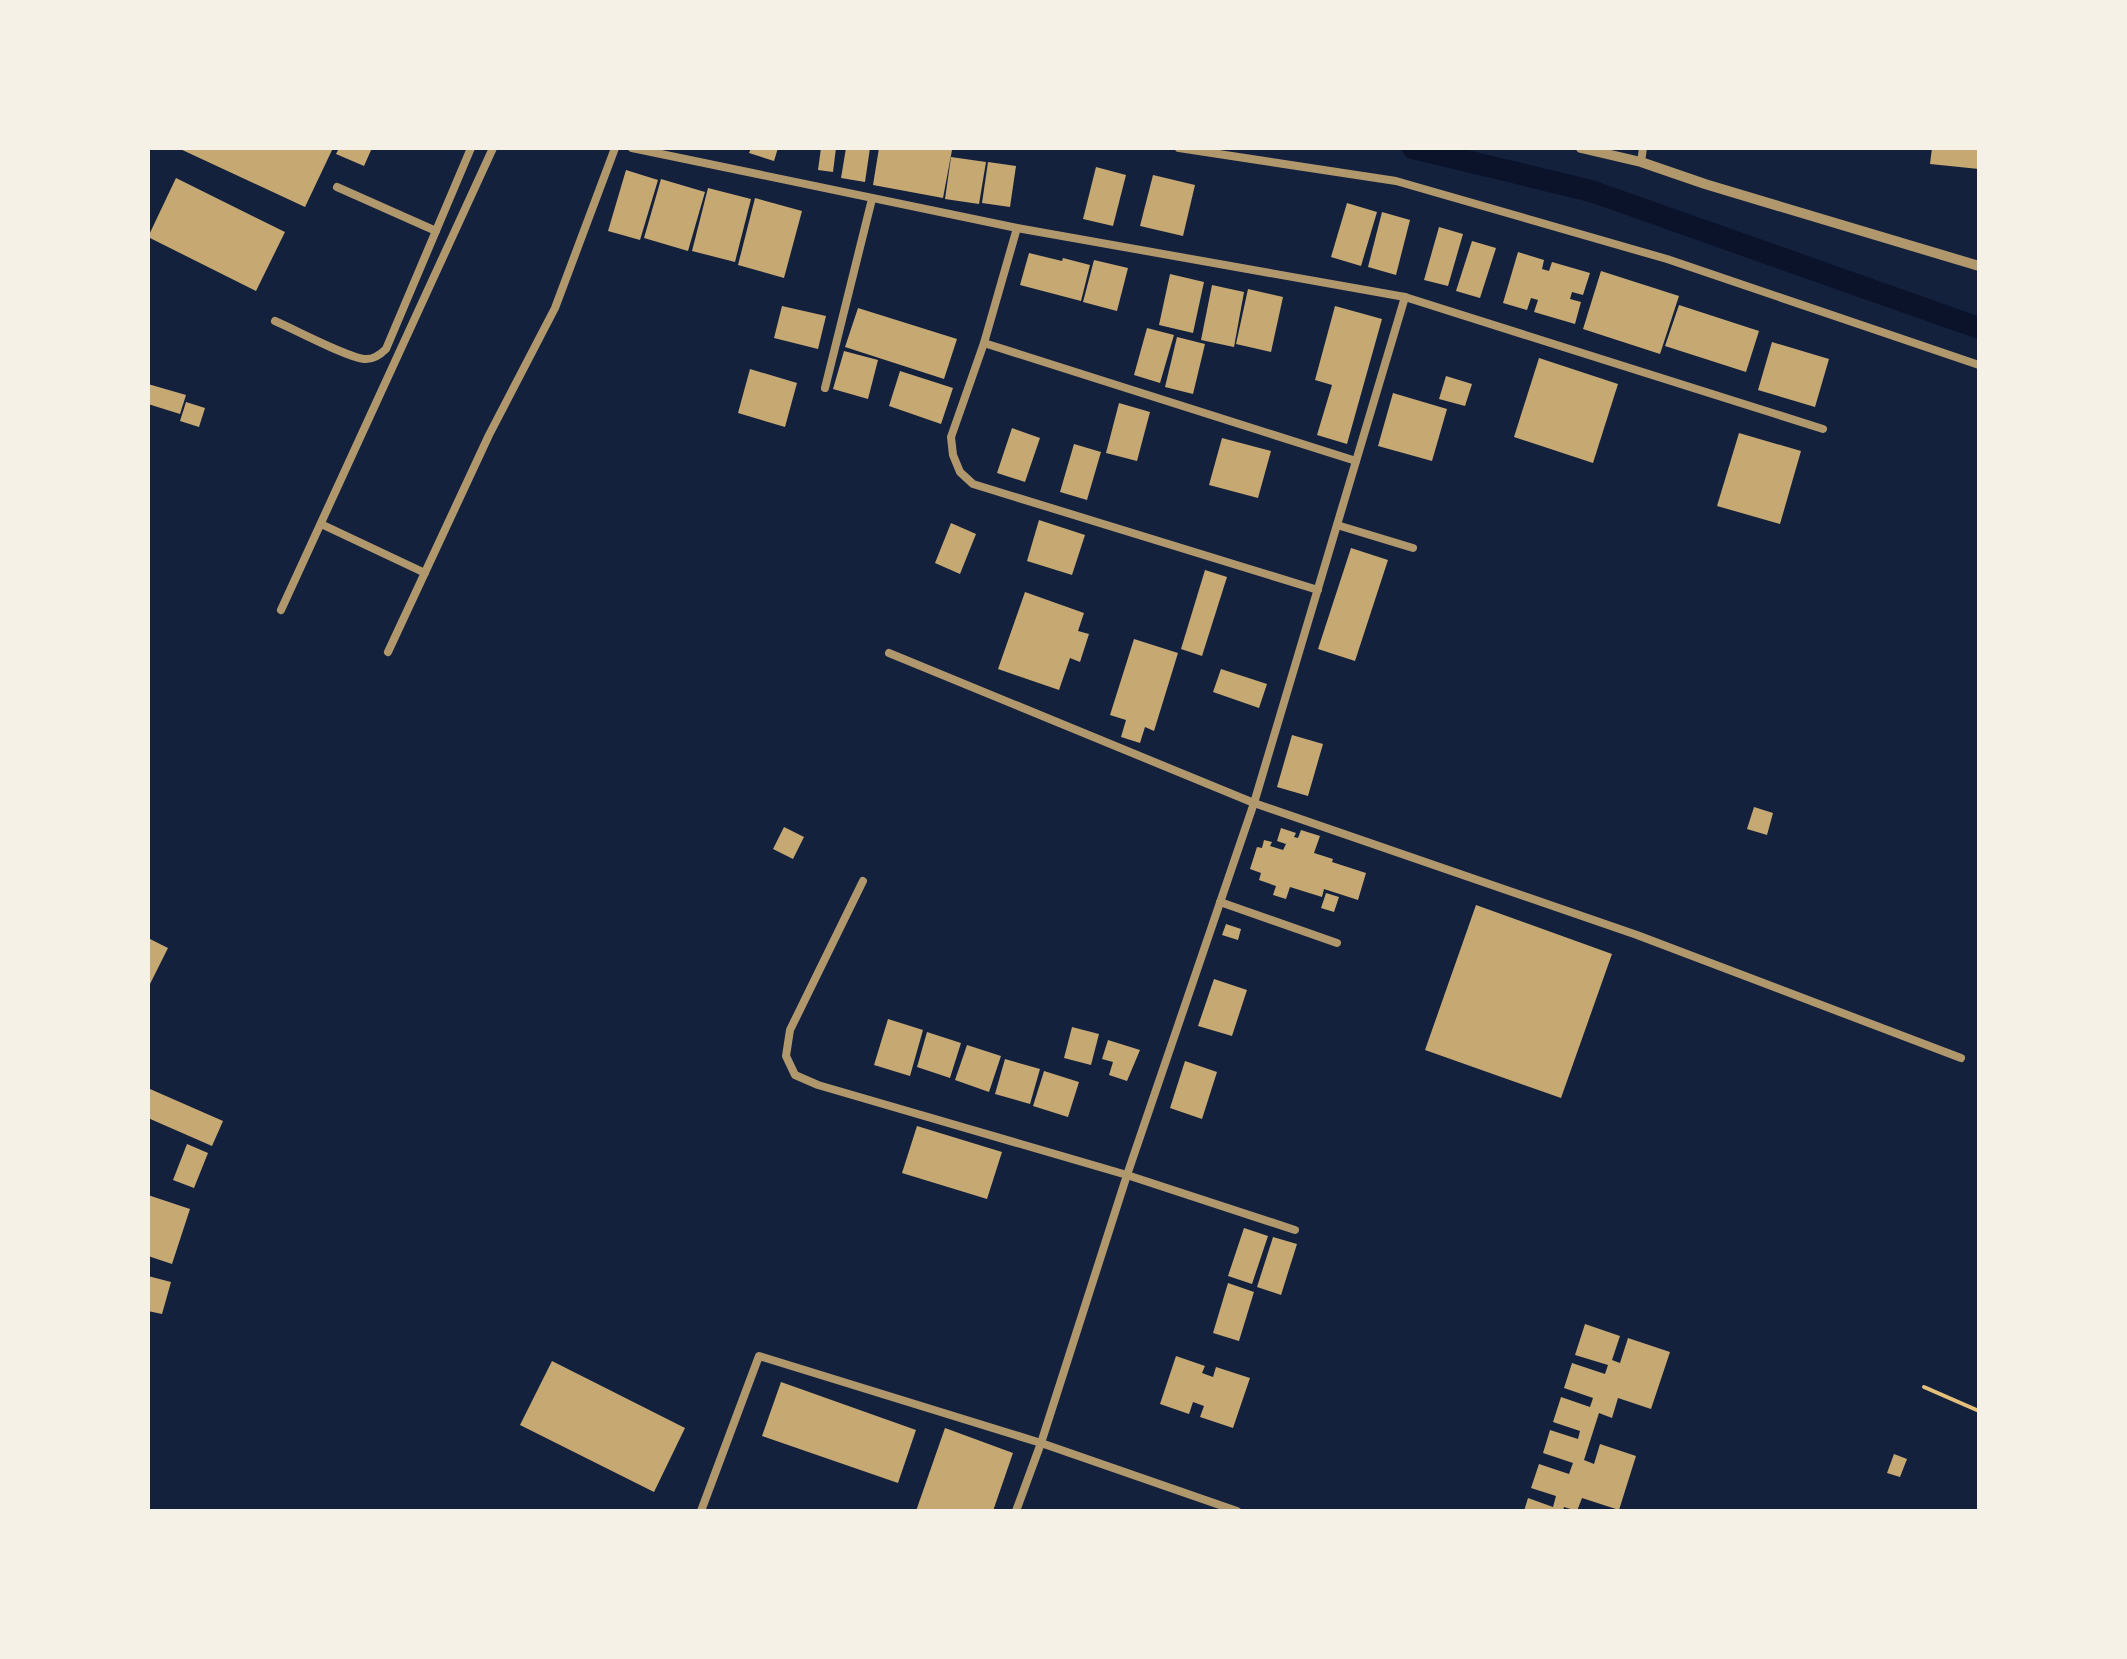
<svg xmlns="http://www.w3.org/2000/svg" width="2127" height="1659" font-family="Arial,sans-serif">
<rect width="100%" height="100%" fill="#14213d"/>
<g fill="none" stroke-linecap="round" stroke-linejoin="round">
<!-- canal -->
<polyline stroke="#0b132b" stroke-width="22" points="1413,148 1591,191 1979,328"/>
</g>
<!-- building -->
<g fill="#c6a872">
<polygon points="178,148 333,148 305,207"/>
<polygon points="339,148 372,148 364,166 336,154"/>
<polygon points="751,148 778,148 774,161 749,153"/>
<polygon points="821,148 836,148 833,172 818,170"/>
<polygon points="846,148 870,148 865,182 841,178"/>
<polygon points="879,148 952,150 943,198 873,185"/>
<polygon points="1932,148 1979,148 1979,169 1930,164"/>
<polygon points="951,157 986,162 979,204 945,199"/>
<polygon points="988,162 1016,166 1010,207 982,203"/>
<polygon points="1096,167 1126,175 1113,226 1083,219"/>
<polygon points="626,170 658,180 640,240 608,231"/>
<polygon points="1153,175 1195,185 1183,236 1140,226"/>
<polygon points="176,178 285,232 256,291 148,237"/>
<polygon points="661,179 705,192 688,251 644,238"/>
<polygon points="708,188 751,199 735,262 692,251"/>
<polygon points="755,198 802,211 784,278 738,265"/>
<polygon points="1347,203 1377,212 1361,266 1331,257"/>
<polygon points="1382,212 1410,220 1396,275 1368,267"/>
<polygon points="1439,227 1463,234 1448,286 1424,280"/>
<polygon points="1472,241 1496,248 1480,298 1456,291"/>
<polygon points="1518,252 1544,260 1542,269 1549,271 1552,262 1590,273 1583,295 1572,292 1570,299 1581,302 1575,324 1534,312 1538,300 1531,298 1527,310 1503,303"/>
<polygon points="1029,253 1062,261 1063,258 1090,265 1081,301 1020,285"/>
<polygon points="1094,260 1128,268 1117,311 1083,302"/>
<polygon points="1601,271 1679,296 1660,354 1583,329"/>
<polygon points="1170,274 1204,282 1193,333 1159,325"/>
<polygon points="1212,285 1244,292 1234,347 1201,340"/>
<polygon points="1248,289 1283,297 1271,352 1236,344"/>
<polygon points="1679,305 1759,331 1746,372 1665,346"/>
<polygon points="782,306 826,316 818,349 774,338"/>
<polygon points="1335,306 1382,319 1347,444 1317,435 1332,385 1315,380"/>
<polygon points="858,308 957,339 944,379 845,347"/>
<polygon points="1147,328 1174,335 1160,383 1134,375"/>
<polygon points="1177,337 1205,344 1193,394 1165,387"/>
<polygon points="1772,342 1829,359 1815,407 1758,390"/>
<polygon points="844,351 878,360 868,399 833,389"/>
<polygon points="1539,358 1618,384 1593,463 1514,437"/>
<polygon points="750,369 797,383 785,427 738,413"/>
<polygon points="900,371 953,388 941,424 889,406"/>
<polygon points="1446,376 1472,384 1465,406 1439,399"/>
<polygon points="148,384 186,395 180,414 148,404"/>
<polygon points="1393,393 1447,409 1432,461 1378,446"/>
<polygon points="186,402 205,408 199,427 180,421"/>
<polygon points="1119,403 1150,412 1137,461 1106,453"/>
<polygon points="1012,428 1040,438 1025,482 997,473"/>
<polygon points="1739,433 1801,451 1780,524 1717,506"/>
<polygon points="1222,438 1271,451 1258,498 1209,485"/>
<polygon points="1074,444 1101,452 1087,500 1060,492"/>
<polygon points="1039,520 1085,535 1072,575 1027,561"/>
<polygon points="951,523 976,534 960,574 935,563"/>
<polygon points="1351,548 1388,560 1355,661 1318,649"/>
<polygon points="1205,570 1227,577 1202,656 1181,649"/>
<polygon points="1025,592 1084,613 1078,631 1089,634 1080,662 1070,658 1059,690 998,669"/>
<polygon points="1134,639 1178,653 1154,731 1145,727 1140,743 1121,737 1126,720 1110,715"/>
<polygon points="1221,669 1267,684 1259,708 1213,692"/>
<polygon points="1292,735 1323,744 1308,796 1277,787"/>
<polygon points="1754,807 1773,813 1767,835 1747,829"/>
<polygon points="784,827 804,837 793,859 773,849"/>
<polygon points="1281,828 1296,833 1294,837 1298,838 1301,830 1320,836 1314,853 1333,859 1332,862 1366,873 1358,900 1324,889 1322,897 1290,887 1286,899 1273,895 1276,886 1259,880 1261,873 1250,869 1257,847 1262,848 1264,840 1272,842 1270,846 1283,850 1286,844 1277,841"/>
<polygon points="1326,893 1339,897 1334,912 1321,908"/>
<polygon points="1476,905 1612,954 1561,1098 1425,1050"/>
<polygon points="1226,924 1241,929 1238,940 1222,935"/>
<polygon points="148,938 168,948 148,988"/>
<polygon points="1214,979 1247,990 1232,1036 1198,1026"/>
<polygon points="888,1019 923,1030 910,1076 874,1065"/>
<polygon points="1072,1027 1099,1034 1091,1065 1064,1058"/>
<polygon points="927,1032 961,1043 950,1078 917,1067"/>
<polygon points="1108,1040 1140,1050 1127,1081 1109,1075 1113,1062 1102,1059"/>
<polygon points="967,1045 1001,1056 989,1092 955,1080"/>
<polygon points="1005,1059 1040,1069 1030,1104 995,1094"/>
<polygon points="1185,1061 1217,1072 1202,1119 1170,1108"/>
<polygon points="1044,1071 1079,1082 1068,1117 1033,1106"/>
<polygon points="150,1089 223,1121 212,1146 148,1118"/>
<polygon points="917,1126 1002,1152 987,1199 902,1173"/>
<polygon points="187,1144 208,1153 194,1188 173,1180"/>
<polygon points="148,1195 190,1209 172,1264 148,1256"/>
<polygon points="1244,1228 1268,1236 1252,1284 1228,1276"/>
<polygon points="1273,1237 1297,1244 1281,1295 1257,1287"/>
<polygon points="148,1276 171,1282 162,1314 148,1311"/>
<polygon points="1228,1283 1254,1292 1239,1341 1213,1333"/>
<polygon points="1585,1324 1620,1336 1612,1360 1620,1363 1628,1338 1670,1352 1651,1409 1618,1398 1612,1418 1599,1413 1584,1460 1594,1464 1600,1444 1636,1456 1619,1510 1582,1498 1577,1511 1564,1507 1563,1511 1524,1511 1528,1498 1553,1507 1556,1496 1531,1488 1539,1464 1569,1474 1573,1463 1543,1453 1550,1430 1578,1439 1580,1431 1553,1422 1561,1397 1590,1407 1593,1398 1564,1388 1572,1363 1605,1374 1608,1365 1575,1355"/>
<polygon points="1176,1356 1205,1366 1202,1373 1213,1377 1216,1367 1250,1378 1233,1428 1200,1417 1204,1406 1193,1402 1189,1414 1160,1404"/>
<polygon points="552,1361 685,1428 654,1492 520,1425"/>
<polygon points="781,1382 916,1430 898,1483 762,1436"/>
<polygon points="945,1428 1013,1453 993,1511 916,1511"/>
<polygon points="1894,1454 1907,1459 1900,1477 1887,1473"/>
</g>
<g fill="none" stroke-linecap="round" stroke-linejoin="round">
<!-- path -->
<polyline stroke="#e5c07b" stroke-width="4" points="1924,1387 1979,1411"/>
<!-- minor -->
<g stroke="#b1986c" stroke-width="8">
<polyline points="632,148 1017,228 1405,297 1254,803 1637,935 1961,1058"/>
<polyline points="1179,148 1396,181 1667,259 1979,365"/>
<polyline points="1641,162 1643,148"/>
<polyline points="337,187 436,231"/>
<polyline points="1017,228 984,343 951,437 953,455 960,472 973,484 1318,590"/>
<polyline points="1405,297 1823,429"/>
<path d="M275 321C296 330 344 356 364 359 373 360 380 355 386 349L471 148"/>
<polyline points="984,343 1356,461"/>
<polyline points="825,388 872,199"/>
<polyline points="321,524 425,573"/>
<polyline points="1337,525 1413,548"/>
<polyline points="281,610 493,148"/>
<polyline points="388,652 489,435 555,308 615,148"/>
<polyline points="889,653 1254,803 1127,1175 1041,1443 1237,1511"/>
<polyline points="863,881 790,1030 786,1056 795,1075 818,1085 1127,1175 1295,1230"/>
<polyline points="1220,902 1337,943"/>
<polyline points="701,1511 759,1356 1041,1443 1016,1511"/>
</g>
<!-- tertiary -->
<polyline stroke="#b1986c" stroke-width="10" points="1581,148 1641,162 1705,184 1979,266"/>
</g>
<!-- border -->
<rect width="2127" height="1659" fill="none" stroke="#f6f1e7" stroke-width="300"/>
</svg>
